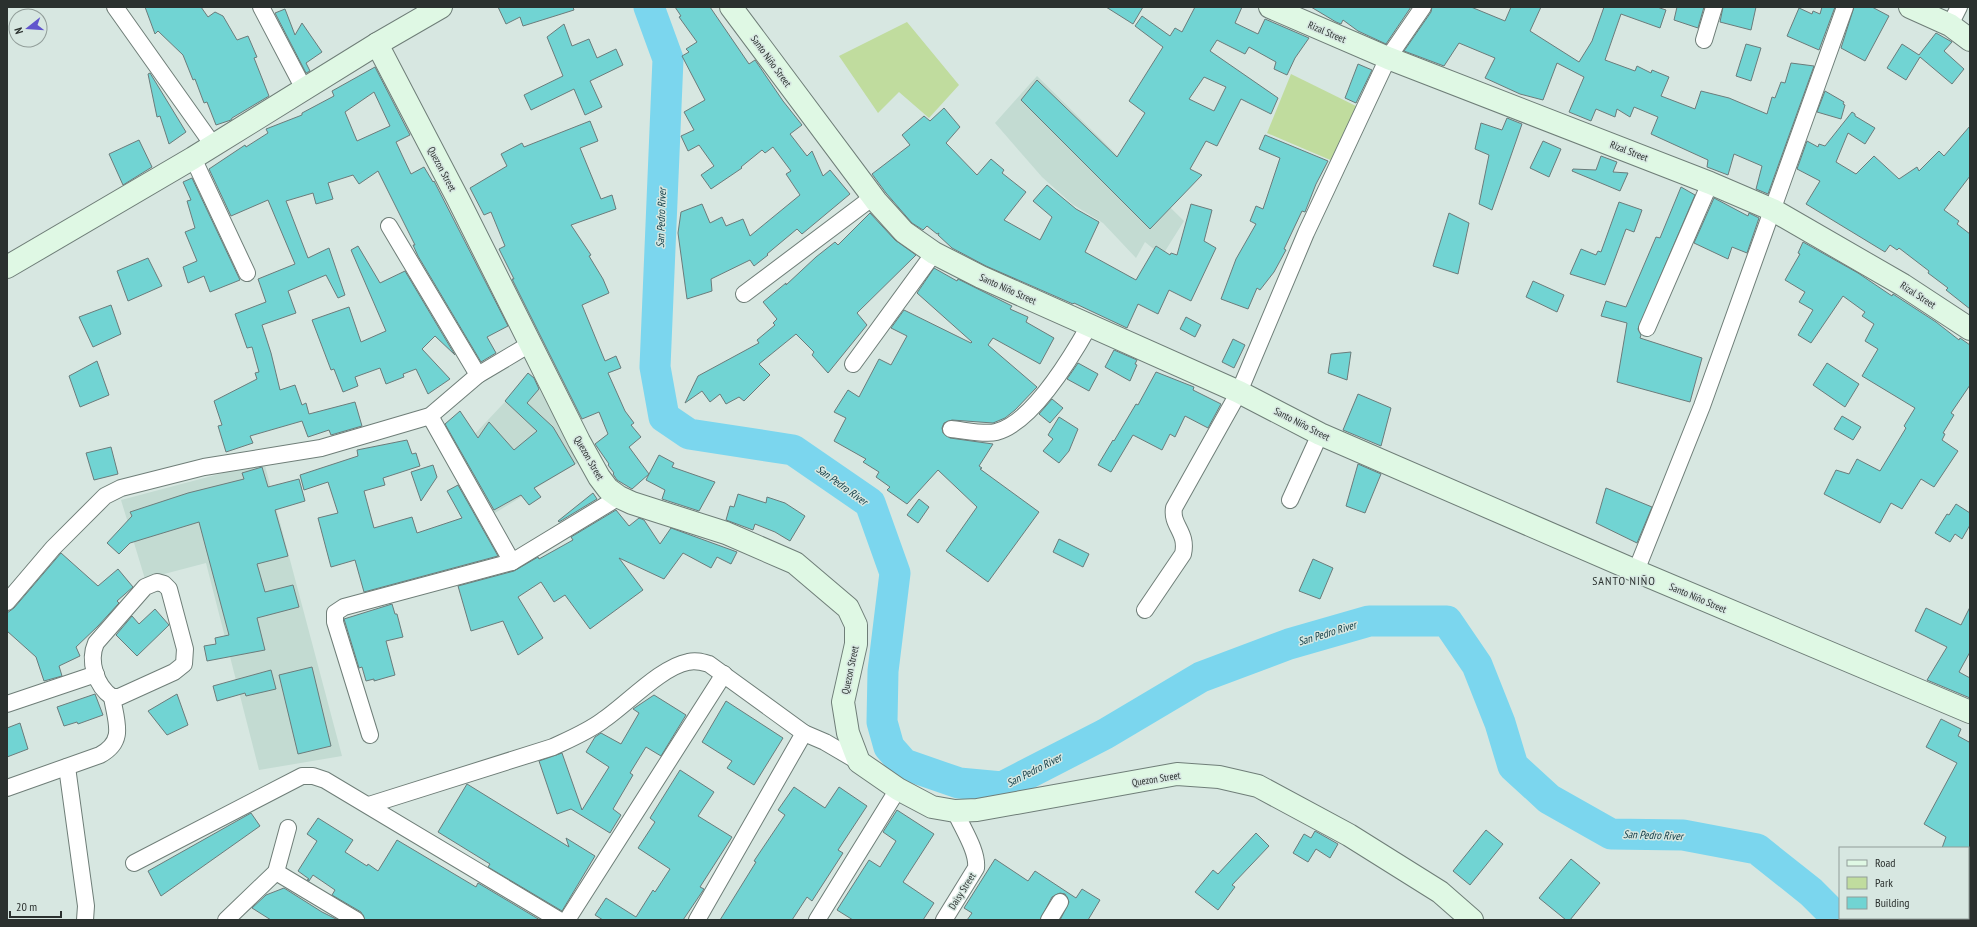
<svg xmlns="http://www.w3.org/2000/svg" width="1977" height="927" font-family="'PT Sans Narrow',sans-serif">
<rect width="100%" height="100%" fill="#d7e7e1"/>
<!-- built -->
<g fill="#c3dbd2">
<polygon points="1037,76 1184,221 1162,256 1145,242 1136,258 1103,223 1072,204 1042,177 995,123"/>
<polygon points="531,374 579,462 490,516 456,454"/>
<polygon points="264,462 342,756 259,770 206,563 145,579 121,500"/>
</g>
<!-- green -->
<g fill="#c0dc9e">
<polygon points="907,22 959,85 929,118 899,92 878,113 839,56"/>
<polygon points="1291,74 1360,108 1335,162 1267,133"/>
</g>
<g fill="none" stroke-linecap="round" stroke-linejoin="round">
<!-- river -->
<polyline stroke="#7bd6ee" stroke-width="31" points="649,7 668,59 655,367 664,417 689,434 793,450 870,503 895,573 883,671 882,722 889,747 904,764 959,783 1002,787 1105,734 1201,677 1289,644 1369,621 1447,621 1477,665 1500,723 1513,766 1549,799 1611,834 1683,835 1757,849 1811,892 1839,920"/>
</g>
<!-- building -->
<g fill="#71d4d3" stroke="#6b7c7b" fill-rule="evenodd">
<polygon points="145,7 201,7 208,17 215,12 223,16 237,40 248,36 257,57 254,58 269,96 232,118 231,120 216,125 207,102 204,103 195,79 193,80 183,55 158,31 155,34"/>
<polygon points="498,7 573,7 574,10 523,26 520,17 506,24"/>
<polygon points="675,7 710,7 749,64 755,60 783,101 802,125 790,134 807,156 812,151 823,176 830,170 850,194 802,234 797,229 767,254 768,255 754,266 750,260 711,279 712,291 687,299 678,233 681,212 702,204 710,223 722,217 726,226 743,219 750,236 800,195 786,174 791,171 773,147 765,153 762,150 741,167 742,168 711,189 701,175 714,166 699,145 688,151 681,136 694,130 684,112 705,100 682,56 689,52 686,49 697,42 679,17 681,16"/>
<polygon points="1106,7 1143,7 1133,24"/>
<path d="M1195 7H1242L1235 23 1258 34 1265 19 1309 38 1295 58 1287 75 1274 69 1276 62 1249 47 1245 54 1217 40 1210 51 1278 98 1271 114 1241 99 1217 146 1206 141 1190 169 1202 175 1150 229 1021 100 1037 80 1117 157 1145 113 1129 101 1163 47 1135 26 1142 16 1170 36 1175 28 1182 32ZM1204 77 1226 87 1214 111 1189 99Z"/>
<polygon points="1311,7 1411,7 1386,44 1358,31 1343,20 1341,24 1336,22"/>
<polygon points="1432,7 1471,7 1505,21 1511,7 1541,7 1530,31 1579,62 1592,41 1604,7 1657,7 1666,10 1660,28 1621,14 1605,60 1635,71 1637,66 1651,73 1652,70 1669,77 1661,96 1695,109 1701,91 1729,98 1767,114 1772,97 1775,98 1781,82 1785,83 1791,63 1814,66 1768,194 1756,189 1762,166 1734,154 1728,175 1707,167 1708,160 1651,134 1658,117 1634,107 1630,117 1617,109 1615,117 1596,109 1591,121 1569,112 1584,77 1557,63 1543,100 1520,94 1485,78 1495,58 1459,43 1444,66 1404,51 1431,12"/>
<polygon points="1677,7 1704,7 1698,28 1674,20"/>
<polygon points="1723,7 1756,7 1751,30 1720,22"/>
<polygon points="1822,7 1835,7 1819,50 1787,36 1799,8 1812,14 1813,11 1820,14"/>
<polygon points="1854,7 1872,7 1889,16 1865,61 1841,48"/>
<polygon points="285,9 295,35 302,23 322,52 306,63 310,71 306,73 275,13"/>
<polygon points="564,24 572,46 589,39 597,58 616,49 623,65 590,81 602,107 585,115 574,89 531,110 524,95 563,76 547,37"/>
<polygon points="1936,33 1952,42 1944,51 1964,69 1952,84 1920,57 1906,80 1887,68 1902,44 1919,55"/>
<polygon points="1746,44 1761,48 1751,81 1736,76"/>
<polygon points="1358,64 1372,70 1356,103 1345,98"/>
<path d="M375 67 410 135 396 142 402 155 411 174 424 167 433 182 434 181 508 326 487 337 496 353 481 362 418 256 413 245H415L378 171 359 184 353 175 328 183 333 199 316 204 313 193 286 201 308 258 329 248 345 295 338 298 326 275 288 291 296 313 262 325 271 353 280 390 295 385 302 405 306 403 309 414 355 402 362 426 331 435 329 430 308 437 302 421 250 436 253 443 226 452 218 426 222 425 214 401 257 379 255 373 259 372 252 347 247 348 235 314 266 302 258 279 295 264 268 200 231 216 209 169 245 145 246 147 268 133 266 129 302 115V113L334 96 332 91ZM374 92 390 126 357 141 345 112Z"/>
<polygon points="150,73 186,132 169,144 160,116 157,117 148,74"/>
<polygon points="1825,91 1844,102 1843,104 1845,105 1841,119 1817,112"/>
<polygon points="944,108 960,127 946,143 977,175 991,159 1004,170 1002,173 1026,192 1004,220 1040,240 1052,217 1033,201 1047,185 1076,209 1099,222 1085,252 1136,280 1156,246 1170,255 1171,253 1177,255 1191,204 1212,210 1204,241 1216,248 1191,301 1169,290 1158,314 1138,304 1127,328 1074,303 1073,304 986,266 952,248 938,235 939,233 937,234 927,226 923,230 912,223 886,193 872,174 910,145 902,135 924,116 930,121"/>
<polygon points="1852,112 1855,114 1855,116 1875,128 1865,144 1848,133 1836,162 1856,174 1874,156 1899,179 1917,167 1919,171 1939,151 1944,156 1970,126 1970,176 1944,210 1959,221 1957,224 1970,234 1970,309 1946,290 1948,288 1928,273 1929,271 1899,248 1897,250 1890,245 1885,252 1806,204 1820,181 1797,169 1807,141 1818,147 1819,144 1825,146"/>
<polygon points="1507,118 1522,124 1492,210 1479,204 1489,155 1475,149 1481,123 1502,130"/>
<polygon points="590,121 598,141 580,148 601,199 612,195 616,209 571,225 591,255 589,256 603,279 609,293 582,305 605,361 616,356 621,368 608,373 625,411 634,423 631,425 641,437 629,447 649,474 659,455 674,463 672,467 715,482 699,511 662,499 665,490 646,480 649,474 632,489 617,480 613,474 614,473 608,465 609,464 595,444 608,434 599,412 582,419 512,279 514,279 499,249 505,246 491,212 484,215 470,188 507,166 501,154 522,143 524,147"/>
<polygon points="1265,135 1328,161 1316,184 1305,212 1302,211 1284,249 1286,250 1274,272 1260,290 1257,288 1248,309 1221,299 1236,259 1256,224 1250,221 1256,206 1263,209 1280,158 1259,149"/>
<polygon points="139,140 152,167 123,185 109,154"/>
<polygon points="1543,141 1561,149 1549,177 1530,168"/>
<polygon points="1601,156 1617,162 1613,172 1628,173 1620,191 1572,171 1573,169 1596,170"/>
<polygon points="192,178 240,280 210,292 204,276 188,283 183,267 197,261 185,232 195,228 187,201 191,200 183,182"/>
<polygon points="1681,187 1695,195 1638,329 1641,335 1640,338 1702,358 1690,402 1617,382 1627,323 1601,316 1606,301 1626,307 1656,237 1660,238"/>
<polygon points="1714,198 1748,216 1749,213 1759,218 1747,253 1732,247 1728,259 1694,243"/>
<polygon points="1619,202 1642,210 1634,232 1626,229 1605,285 1570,274 1581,249 1596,255 1598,251 1601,252"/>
<polygon points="870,213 895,240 916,255 857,313 867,325 828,373 812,355 814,352 796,334 759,364 770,375 744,401 739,397 726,404 720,394 710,402 702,391 685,403 698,376 759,343 757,340 775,325 773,323 777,319 763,302 786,283 786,285 816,257 835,242 838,245"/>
<polygon points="1449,213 1469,223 1458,274 1433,266"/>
<polygon points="1803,242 1858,273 1892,296 1893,294 1896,296 1936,322 1959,340 1960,338 1970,345 1970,385 1951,413 1954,415 1943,433 1945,434 1942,440 1958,451 1934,487 1921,479 1902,509 1891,503 1880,523 1824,494 1836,470 1849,474 1857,459 1880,471 1906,428 1904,426 1915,408 1862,376 1878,349 1865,341 1874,324 1862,316 1865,312 1843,296 1811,343 1798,335 1813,310 1799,302 1805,292 1785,280 1800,254 1798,253"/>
<polygon points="358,246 380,283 405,271 455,355 435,336 422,349 450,379 428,394 416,369 403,374 404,377 386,384 380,368 355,377 358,386 343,392 334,369 331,370 312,320 349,307 361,342 386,331 351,250"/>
<polygon points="148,258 162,286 128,301 117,271"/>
<polygon points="934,268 957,281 958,279 1012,306 1010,309 1028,317 1026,322 1054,338 1040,364 993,338 988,345 1037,387 1015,410 1005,418 993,423 952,420 944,423 942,428 943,433 950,438 993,444 979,466 982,468 980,469 1039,512 988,582 946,551 977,507 938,470 907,504 887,490 890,487 876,477 879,472 863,462 866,459 834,441 846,418 834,412 848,390 859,397 879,359 891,365 907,336 891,328 904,310 971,343 972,342 917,293"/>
<polygon points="1533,281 1564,295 1557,312 1526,297"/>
<polygon points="111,305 121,334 93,347 79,317"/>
<polygon points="1186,317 1201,325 1195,337 1180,329"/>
<polygon points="1233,339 1245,345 1234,368 1222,362"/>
<polygon points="1114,350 1137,360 1135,364 1137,365 1130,381 1105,367"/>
<polygon points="1351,352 1347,380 1328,373 1331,354"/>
<polygon points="97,361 109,395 80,407 69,376"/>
<polygon points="1078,363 1098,374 1089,391 1067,379"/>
<polygon points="1827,363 1859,384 1845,407 1813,385"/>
<polygon points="1156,372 1194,387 1193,390 1221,404 1208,428 1185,416 1175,437 1170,434 1162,450 1133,435 1111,472 1098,465 1113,440 1114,441 1136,404 1138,405"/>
<polygon points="528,373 534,378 539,389 527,403 553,427 575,464 534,488 541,497 529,505 521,495 494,510 445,424 460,411 478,438 489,422 514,450 537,431 505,401"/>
<polygon points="1358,394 1391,408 1381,446 1343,430"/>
<polygon points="1052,399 1063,408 1050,423 1039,414"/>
<polygon points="1842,416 1861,427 1853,440 1834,429"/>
<polygon points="1059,417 1078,429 1069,451 1059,463 1043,451 1053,439 1048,435"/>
<polygon points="407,440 412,454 416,453 420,466 383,478 385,485 364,491 374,528 412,517 417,533 462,518 447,491 458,485 498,556 364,592 355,560 331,567 318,518 338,513 328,482 304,490 300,475 358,456 357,450"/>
<polygon points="111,447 118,474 94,480 86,453"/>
<polygon points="1358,464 1381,474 1365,513 1346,506"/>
<polygon points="433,465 437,477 421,501 411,472"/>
<polygon points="262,467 268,487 299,479 305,501 275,510 288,556 257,564 265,592 293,585 299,607 257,618 265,650 207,661 204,646 216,644 215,638 229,635 199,522 130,543 119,554 107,543 132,516 130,512 188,493 244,479 242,473"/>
<polygon points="1606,488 1652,507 1637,543 1596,523"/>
<polygon points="593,493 597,499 559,522 558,521"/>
<polygon points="738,494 766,503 767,497 785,503 805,516 790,541 775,532 755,524 753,530 726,520 730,506 734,507"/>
<polygon points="919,499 929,507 918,523 907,515"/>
<polygon points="1956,504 1970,513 1970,525 1962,539 1955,534 1950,542 1935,533 1947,514 1949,515"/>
<polygon points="616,510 629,526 639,518 644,520 660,544 671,528 737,552 731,564 717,557 711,568 683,553 664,579 619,558 643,590 590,629 565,595 554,602 541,582 518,597 543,638 518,655 503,621 471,631 458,586 514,571 538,557 539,559 573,540 571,537"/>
<polygon points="1059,539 1089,554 1083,567 1053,552"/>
<polygon points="61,553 98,586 118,569 133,587 117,601 119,603 98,626 76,647 80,656 59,666 62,676 44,681 36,657 7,631 7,613 14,608"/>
<polygon points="1313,559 1333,568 1320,599 1299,591"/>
<polygon points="392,604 395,614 397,614 403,637 386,641 395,675 374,681 374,679 366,681 362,667 359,668 344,619"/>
<polygon points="1970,607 1970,652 1959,672 1970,678 1970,698 1927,680 1947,647 1915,631 1926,608 1961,625"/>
<polygon points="155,609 169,625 137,656 116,635 132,616 139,624"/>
<polygon points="312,667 331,746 298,754 279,675"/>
<polygon points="271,670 276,689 246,696 245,693 217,701 213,686"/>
<polygon points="95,694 103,715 78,724 77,722 64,726 57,707"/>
<polygon points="177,694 188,725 167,735 148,711"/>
<polygon points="654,695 686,715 661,756 646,747 630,773 633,775 613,809 621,815 610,833 571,809 557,814 539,761 562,753 582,810 609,767 586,752 595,737 601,733 621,744 639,713 633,709"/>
<polygon points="726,701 783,738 754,785 727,768 732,761 702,742"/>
<polygon points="1941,719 1961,729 1958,736 1969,742 1970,740 1970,848 1942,848 1946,837 1924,824 1957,763 1926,747"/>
<polygon points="20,723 28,749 7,757 7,728"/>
<polygon points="680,770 714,792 698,816 732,837 700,887 704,889 683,920 603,920 595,915 606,898 636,917 653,890 655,892 670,869 638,848 655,822 650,818"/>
<polygon points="467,784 569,847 566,838 595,856 562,911 488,867 490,864 438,832"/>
<polygon points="794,787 825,808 839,787 867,806 838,850 843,853 812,901 807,897 792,920 720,920 756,862 754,861 785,815 778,810"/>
<polygon points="897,810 934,834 903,882 934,903 923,920 853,920 837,910 869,860 880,867 896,841 883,832"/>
<polygon points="251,813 260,826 161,896 148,871"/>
<polygon points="318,818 353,840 345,852 367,866 368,864 378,871 397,840 476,887 478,883 540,920 365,920 361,912 332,895 335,890 313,875 309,881 307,880 309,879 298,871 317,841 307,834"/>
<polygon points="1486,830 1503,844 1470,885 1453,871"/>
<polygon points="1315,831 1338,844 1330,858 1316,849 1308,862 1293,853 1304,834 1311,838"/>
<polygon points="1256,833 1269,846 1232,885 1235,887 1218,910 1195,892 1213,870 1218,874"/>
<polygon points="995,859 1028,881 1035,871 1076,898 1082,889 1100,900 1088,920 1060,920 1069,902 1065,894 1060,893 1052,897 1040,920 967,920 972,913 964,908"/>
<polygon points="1571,859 1600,883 1570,920 1566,920 1539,898"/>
<polygon points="284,888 322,912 338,920 271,920 252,908 266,895"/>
</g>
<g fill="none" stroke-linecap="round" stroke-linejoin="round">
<!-- street casing -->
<g stroke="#6f7e78" stroke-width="18">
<g id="street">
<polyline points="115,7 213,145"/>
<polyline points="261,7 304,89"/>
<polyline points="1950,25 1959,7"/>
<polyline points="1704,40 1714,7"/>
<polyline points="193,158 247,273"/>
<polyline points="389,226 478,375"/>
<polyline points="744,294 873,197"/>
<polyline points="1647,328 1710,183"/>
<polyline points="853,364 934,253"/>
<path d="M951 429C963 430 985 435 996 432 1032 423 1072 356 1089 326"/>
<polyline points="1290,500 1320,434"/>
<polyline points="512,562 619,497"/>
<polyline points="1636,571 1702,406 1845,7"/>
<path d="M157 582 164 584 169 589 185 649 184 664 174 672 119 697H112C96 686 88 661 96 643L145 587Z"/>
<polyline points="7,602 53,548 105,496 121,488 204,467 321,448 430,416 478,375 530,344"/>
<path d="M1145 610 1183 554C1188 532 1171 526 1174 508L1239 392 1306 233 1388 58 1423 7"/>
<polyline points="7,704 96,674"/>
<polyline points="370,735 335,622 335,613 344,607 512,562 430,416"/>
<polyline points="67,767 86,906 85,920"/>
<path d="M7 788 100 755C126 741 116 722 112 697"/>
<path d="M369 805 553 747C570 739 587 732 602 721 626 705 661 667 688 662 696 660 702 662 709 664L804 733 825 742 859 762"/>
<polyline points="134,863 302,776 313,776 325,780 559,920"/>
<polyline points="276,872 356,920"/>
<polyline points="226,920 276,872 288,828"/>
<polyline points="567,920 724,674"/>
<polyline points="697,920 804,733"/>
<polyline points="817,920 898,789"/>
<path d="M944 920 976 868C978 851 962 828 955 811"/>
<polyline points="1049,920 1060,902"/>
</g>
</g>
<!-- secondary casing -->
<g stroke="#6f7e78" stroke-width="24">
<g id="secondary">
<polyline points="731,7 876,201 904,232 934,253 981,277 1239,392 1320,434 1636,571 1970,712"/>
<polyline points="1270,7 1388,58 1710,183 1773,210 1903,285 1970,329"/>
<polyline points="1910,7 1950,25 1970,40"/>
<polyline points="377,44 458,199 579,441 599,477 608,489 619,497 632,503 726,533 795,563 848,608 856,625 856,644 843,702 848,733 859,762 898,789 932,807 955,811 977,810 1177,774 1219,777 1258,786 1349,835 1440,892 1472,920"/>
<polyline points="7,267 193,158 377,44 441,7"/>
</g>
</g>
<!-- street -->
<use href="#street" stroke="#fff" stroke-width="16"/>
<!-- secondary -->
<use href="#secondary" stroke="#dff8e4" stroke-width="22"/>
</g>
<g text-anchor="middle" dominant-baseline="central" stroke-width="3" stroke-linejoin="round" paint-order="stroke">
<!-- street labels -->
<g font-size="10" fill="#2b312f" stroke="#d7e7e1">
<text transform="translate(1327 32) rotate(23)">Rizal Street</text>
<text transform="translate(771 61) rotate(54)">Santo Niño Street</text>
<text transform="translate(1629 151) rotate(21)">Rizal Street</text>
<text transform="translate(442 169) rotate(62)">Quezon Street</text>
<text transform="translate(1008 289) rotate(24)">Santo Niño Street</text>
<text transform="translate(1918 295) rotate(33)">Rizal Street</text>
<text transform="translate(1302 424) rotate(27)">Santo Niño Street</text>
<text transform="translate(589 458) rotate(60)">Quezon Street</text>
<text transform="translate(1698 598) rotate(23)">Santo Niño Street</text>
<text transform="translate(850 670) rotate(-78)">Quezon Street</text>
<text transform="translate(1156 779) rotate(-9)">Quezon Street</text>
<text transform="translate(962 891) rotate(-58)">Daisy Street</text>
</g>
<!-- water labels -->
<g font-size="11" font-style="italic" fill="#0f3a44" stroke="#d7e7e1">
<text transform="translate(661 218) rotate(-88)">San Pedro River</text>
<text transform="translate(842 485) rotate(36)">San Pedro River</text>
<text transform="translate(1327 633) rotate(-17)">San Pedro River</text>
<text transform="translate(1034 770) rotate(-27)">San Pedro River</text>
<text transform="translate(1653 835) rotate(2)">San Pedro River</text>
</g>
<!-- quarter labels -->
<g font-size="12" letter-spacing="1" fill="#2b312f" stroke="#d7e7e1">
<text x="1624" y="580">SANTO NIÑO</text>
</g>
</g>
<!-- border -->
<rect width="1977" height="927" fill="none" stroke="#2b312f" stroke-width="16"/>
<!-- legend -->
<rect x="1839" y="847" width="130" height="72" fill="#d7e7e1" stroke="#929e9a"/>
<rect x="1847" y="860" width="20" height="6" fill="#dff8e4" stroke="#929e9a"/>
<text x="1875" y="867" font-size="12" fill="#2b312f">Road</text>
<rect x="1847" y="877" width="20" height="12" fill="#c0dc9e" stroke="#929e9a"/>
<text x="1875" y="887" font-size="12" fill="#2b312f">Park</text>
<rect x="1847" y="897" width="20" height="12" fill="#71d4d3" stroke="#929e9a"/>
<text x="1875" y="907" font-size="12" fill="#2b312f">Building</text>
<!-- north arrow -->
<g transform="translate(28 28) rotate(253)"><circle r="19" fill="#d7e7e1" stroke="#929e9a"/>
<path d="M0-3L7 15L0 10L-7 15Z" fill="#6155cd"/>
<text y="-6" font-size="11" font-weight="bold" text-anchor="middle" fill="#2b312f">N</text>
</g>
<!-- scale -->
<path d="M10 911v6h51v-6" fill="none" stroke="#2b312f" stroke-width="2"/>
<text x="16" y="911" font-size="12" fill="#2b312f" stroke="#d7e7e1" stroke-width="3" paint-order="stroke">20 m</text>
</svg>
